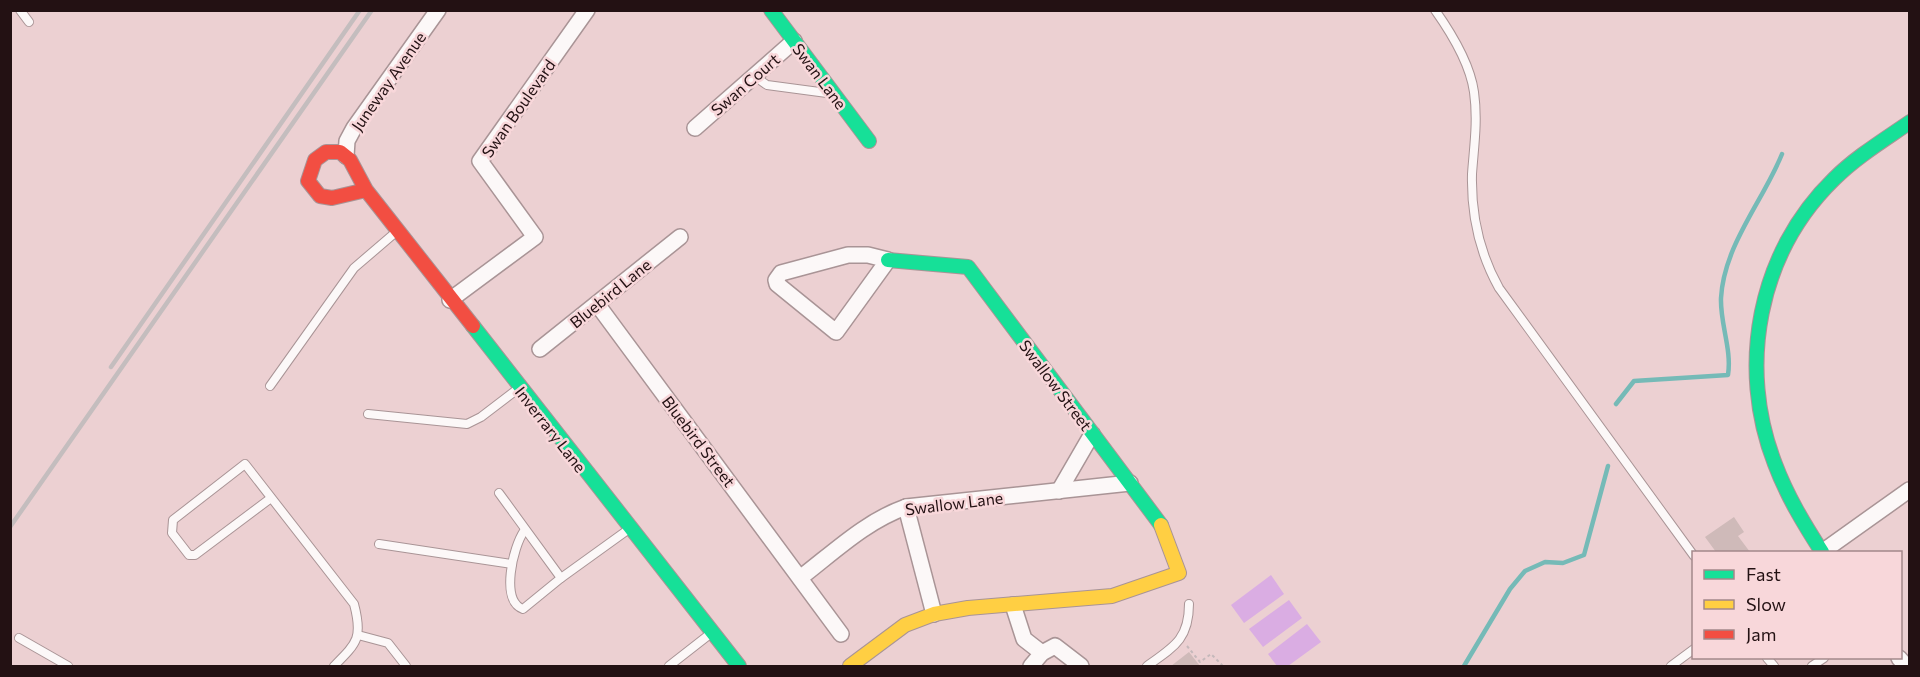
<svg xmlns="http://www.w3.org/2000/svg" width="1920" height="677" font-family="Commissioner,sans-serif">
<rect width="100%" height="100%" fill="#ecd0d2"/>
<!-- green -->
<g fill="#daade3">
<polygon points="1271,575 1284,594 1244,623 1231,605"/>
<polygon points="1289,600 1302,618 1263,647 1249,629"/>
<polygon points="1307,624 1321,642 1288,666 1277,666 1268,654"/>
</g>
<g fill="none" stroke-linecap="round" stroke-linejoin="round">
<!-- stream -->
<g stroke="#75bab7" stroke-width="4.5">
<path d="M1616 404 1634 381 1728 375C1732 349 1720 324 1721 298 1724 245 1763 201 1782 154"/>
<polyline points="1464,666 1510,589 1525,571 1545,562 1563,563 1584,555 1608,466"/>
</g>
</g>
<!-- building -->
<g fill="#cfbab9">
<polygon points="1734,517 1744,532 1738,536 1750,552 1716,552 1705,537"/>
<polygon points="1189,652 1200,666 1171,666"/>
</g>
<g fill="none" stroke-linecap="round" stroke-linejoin="round">
<!-- lane casing -->
<g stroke="#a99496" stroke-width="10">
<g id="lane">
<polyline points="20,10 29,22"/>
<path d="M1435 10C1452 34 1470 63 1474 92 1478 121 1474 146 1472 174 1471 214 1480 254 1499 288L1694 556"/>
<polyline points="754,76 767,85 827,93"/>
<polyline points="270,386 354,268 396,232"/>
<polyline points="368,414 467,424 481,417 519,388"/>
<polyline points="499,493 561,578 629,529"/>
<path d="M271 498 195 555H189L172 533 173 520 245 464 354 604C363 638 357 643 334 666"/>
<path d="M524 531C513 547 500 601 523 609L561 578"/>
<polyline points="379,544 512,564"/>
<polyline points="358,635 388,643 406,666"/>
<polyline points="19,638 68,666"/>
<polyline points="1767,658 1774,666"/>
<polyline points="669,666 710,634"/>
<path d="M1147 666C1174 647 1189 639 1189 604"/>
<polyline points="1671,666 1694,649"/>
<polyline points="1812,666 1824,658"/>
</g>
</g>
<!-- street casing -->
<g stroke="#a99496" stroke-width="18">
<g id="street">
<polyline points="695,128 794,41"/>
<polyline points="346,156 347,141 354,128 438,10"/>
<polygon points="848,255 868,255 888,260 836,332 777,284 776,280 781,273"/>
<polyline points="450,300 535,237 480,161 587,10"/>
<polyline points="597,304 841,634"/>
<polyline points="540,349 680,237"/>
<polyline points="1059,491 1092,434"/>
<polyline points="906,507 934,614"/>
<polyline points="1822,552 1909,490"/>
<path d="M800 578C834 552 866 521 906 507L1130 483"/>
<polyline points="1013,605 1024,639 1042,653"/>
<polyline points="1899,658 1906,666"/>
<polyline points="1031,666 1042,653 1055,646 1081,666"/>
</g>
</g>
<!-- fast casing -->
<g stroke="#a99496" stroke-width="16">
<g id="fast">
<polyline points="771,10 869,141"/>
<polyline points="888,260 968,267 1161,525"/>
<polyline points="473,326 739,666"/>
<path d="M1822 552C1804 524 1787 496 1775 464 1737 367 1758 253 1834 179 1856 157 1884 140 1910 122"/>
</g>
</g>
<!-- slow casing -->
<g stroke="#a99496" stroke-width="16">
<polyline id="slow" points="850,666 905,625 934,614 968,608 1112,596 1179,573 1161,525"/>
</g>
<!-- jam casing -->
<g stroke="#a99496" stroke-width="16">
<polyline id="jam" points="366,190 332,198 320,196 308,181 315,160 326,152 340,152 350,160 366,190 473,326"/>
</g>
<!-- path -->
<polyline stroke="#c4b8ba" stroke-width="2" stroke-dasharray="3 3" stroke-linecap="butt" points="1187,646 1200,662 1211,654 1223,666"/>
<!-- lane -->
<use href="#lane" stroke="#fcf8f8" stroke-width="8"/>
<!-- street -->
<use href="#street" stroke="#fcf8f8" stroke-width="15"/>
<!-- fast -->
<use href="#fast" stroke="#16e098" stroke-width="14"/>
<!-- slow -->
<use href="#slow" stroke="#ffcf43" stroke-width="14"/>
<!-- jam -->
<use href="#jam" stroke="#f24e42" stroke-width="14"/>
<!-- rail -->
<g stroke="#c4bdbe" stroke-width="4.5">
<polyline points="111,367 360,10"/>
<polyline points="10,527 372,10"/>
</g>
</g>
<g text-anchor="middle" dominant-baseline="central" stroke-width="5" stroke-linejoin="round" paint-order="stroke">
<!-- street labels -->
<g font-size="16" fill="#231113" stroke="#f8d7da">
<text transform="translate(820 76) rotate(53)">Swan Lane</text>
<text transform="translate(388 81) rotate(-55)">Juneway Avenue</text>
<text transform="translate(745 84) rotate(-41)">Swan Court</text>
<text transform="translate(518 108) rotate(-55)">Swan Boulevard</text>
<text transform="translate(610 293) rotate(-39)">Bluebird Lane</text>
<text transform="translate(1056 385) rotate(53)">Swallow Street</text>
<text transform="translate(551 429) rotate(52)">Inverrary Lane</text>
<text transform="translate(699 441) rotate(53)">Bluebird Street</text>
<text transform="translate(954 503) rotate(-7)">Swallow Lane</text>
</g>
</g>
<!-- border -->
<rect width="1920" height="677" fill="none" stroke="#231113" stroke-width="24"/>
<!-- legend -->
<rect x="1692" y="551" width="210" height="108" fill="#f8d7da" stroke="#a3888a" stroke-width="1.5"/>
<rect x="1704" y="570" width="30" height="9" fill="#16e098" stroke="#a3888a" stroke-width="1.5"/>
<text x="1746" y="581" font-size="18" fill="#231113">Fast</text>
<rect x="1704" y="600" width="30" height="9" fill="#ffcf43" stroke="#a3888a" stroke-width="1.5"/>
<text x="1746" y="611" font-size="18" fill="#231113">Slow</text>
<rect x="1704" y="630" width="30" height="9" fill="#f24e42" stroke="#a3888a" stroke-width="1.5"/>
<text x="1746" y="641" font-size="18" fill="#231113">Jam</text>
</svg>
